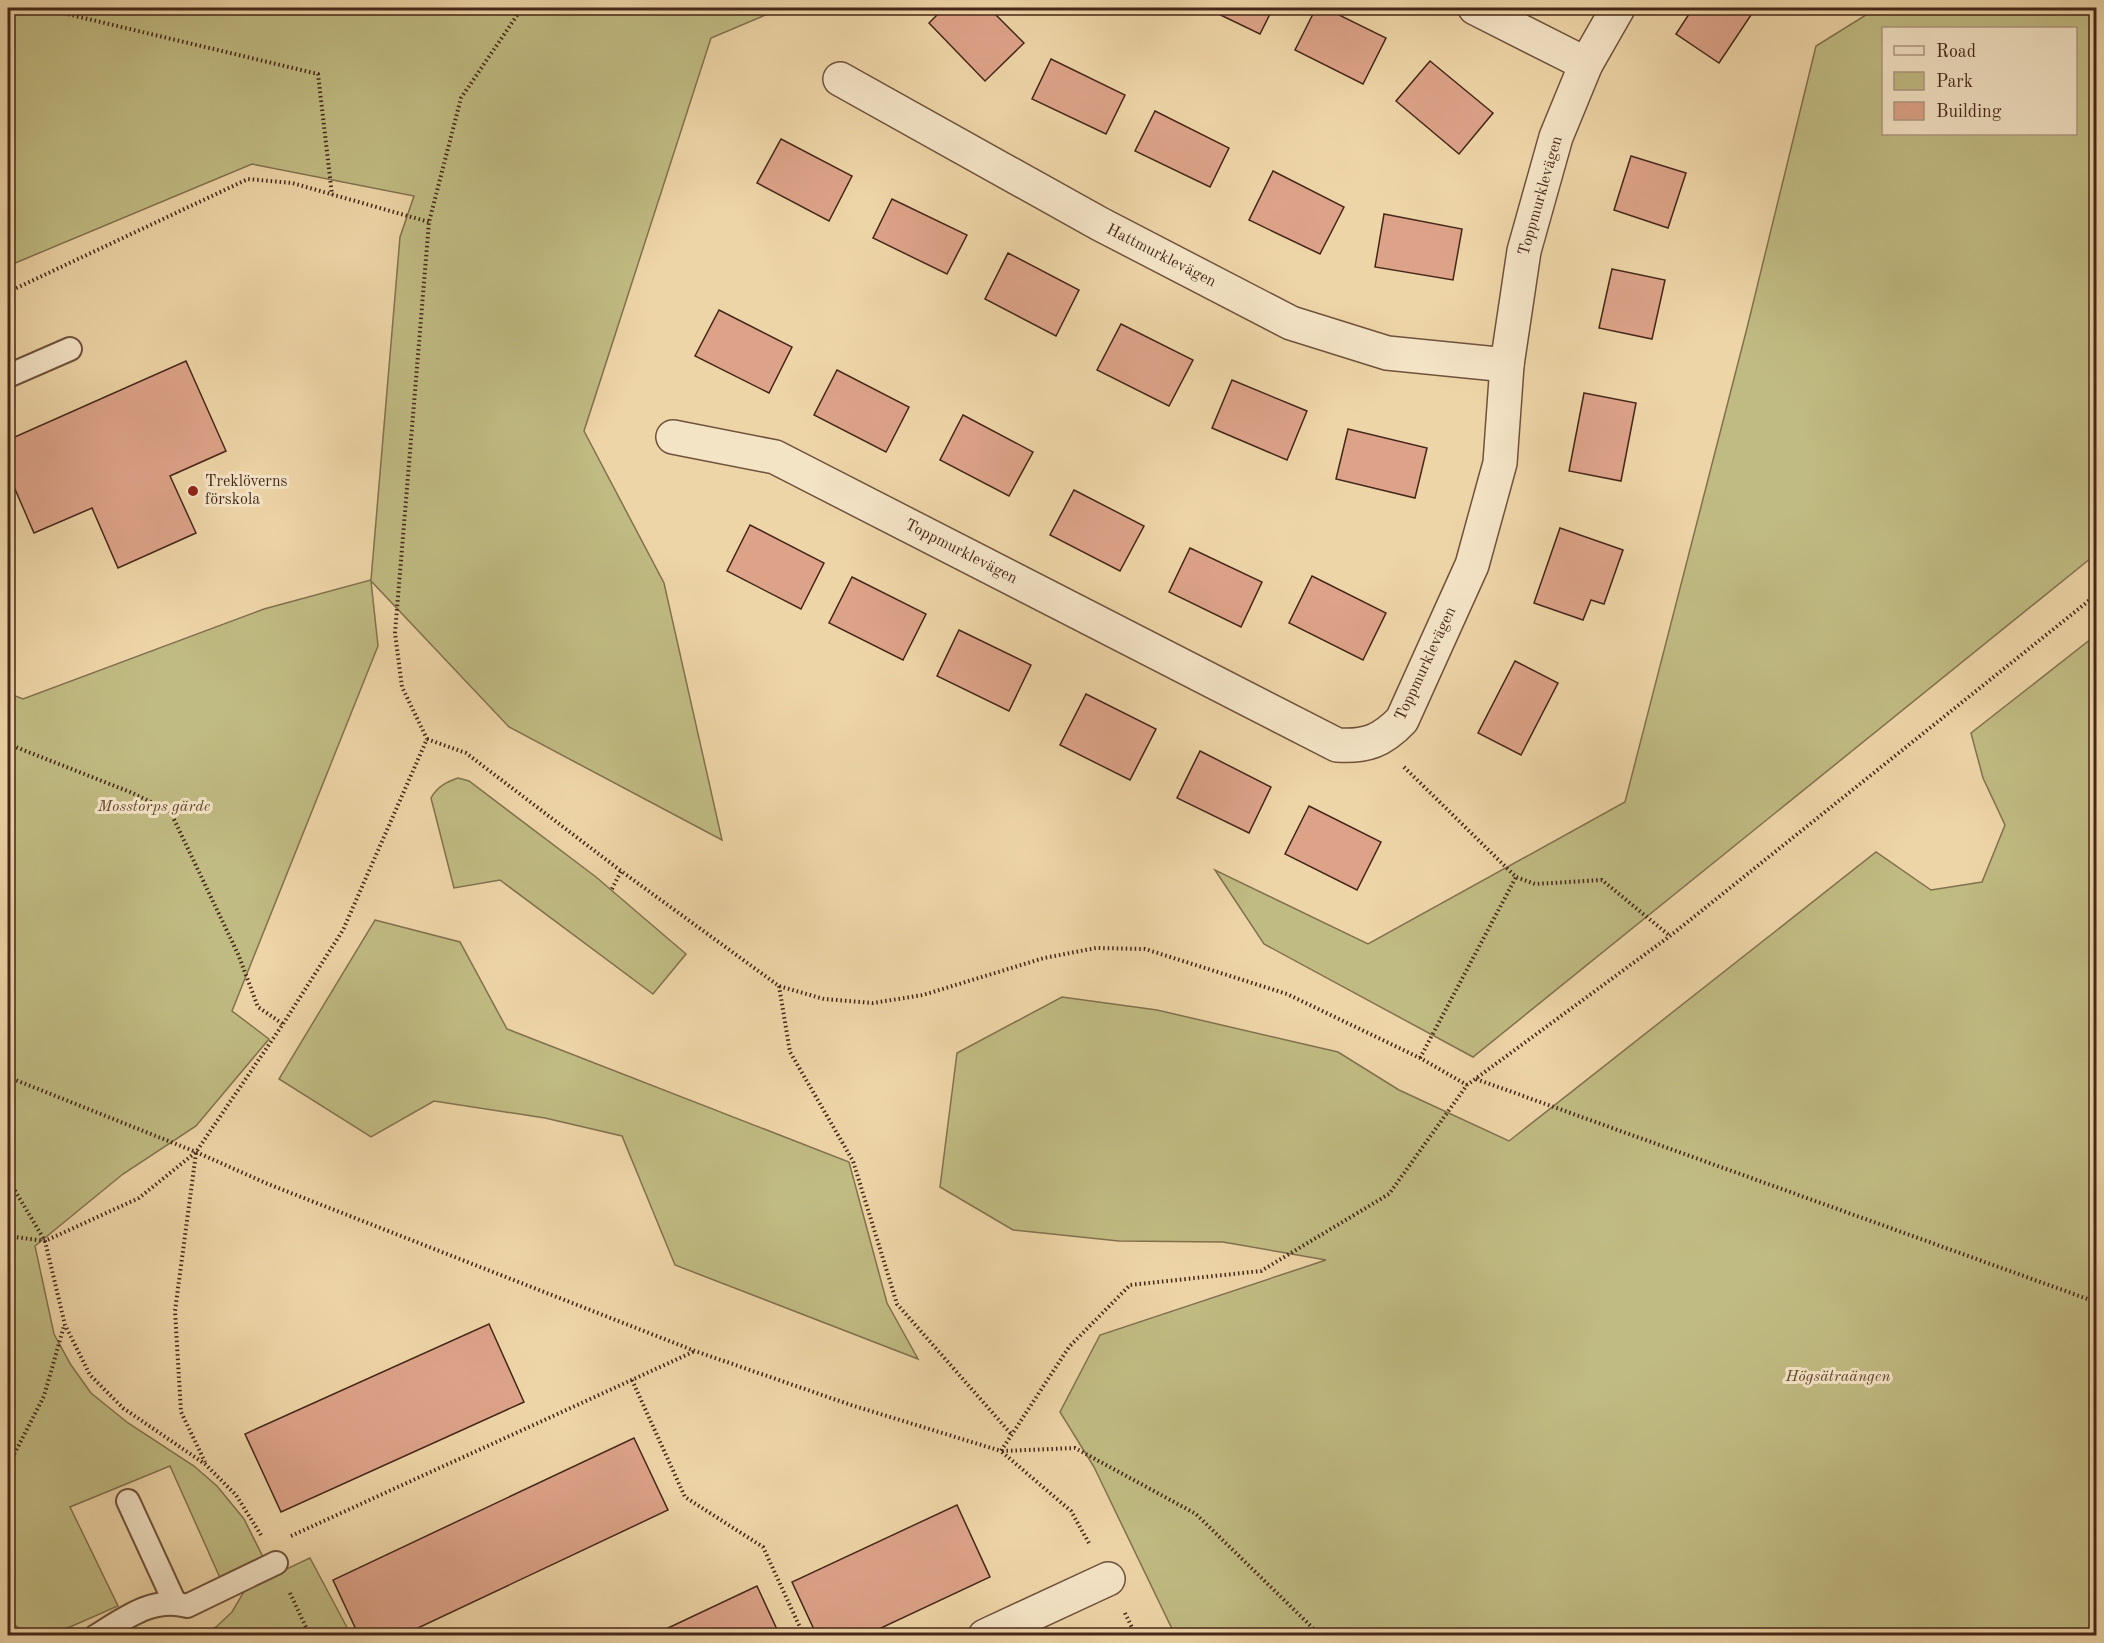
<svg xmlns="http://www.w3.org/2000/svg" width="2104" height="1643" font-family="'Old Standard TT',serif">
<rect width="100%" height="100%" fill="#eed5a7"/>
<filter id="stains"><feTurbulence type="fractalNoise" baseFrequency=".00333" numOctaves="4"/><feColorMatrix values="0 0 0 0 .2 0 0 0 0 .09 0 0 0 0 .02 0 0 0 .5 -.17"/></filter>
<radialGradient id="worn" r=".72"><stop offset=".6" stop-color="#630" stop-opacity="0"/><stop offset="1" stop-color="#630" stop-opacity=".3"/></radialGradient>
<!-- green -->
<g fill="#c0bb82" stroke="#82714e" stroke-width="1.5" fill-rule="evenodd">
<polygon points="8,8 782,8 711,38 584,431 664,583 722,840 509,727 371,581 378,646 232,1011 269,1039 196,1126 123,1174 35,1246 54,1334 71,1365 91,1393 128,1423 194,1466 217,1486 244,1519 264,1559 221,1580 170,1466 70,1507 118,1606 70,1627 28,1636 8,1619 8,693 23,699 264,609 371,580 400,237 414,196 252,164 8,266"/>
<path d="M1877 8H2096V554L1473 1057 1264 944 1215 870 1368 944 1625 802 1747 328 1816 46ZM1884 28H2076V134H1884Z"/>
<polygon points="2096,635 2096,1635 1175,1635 1094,1467 1060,1412 1100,1335 1326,1260 1223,1242 1119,1241 1013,1230 940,1187 957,1053 1062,997 1157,1010 1338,1052 1399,1090 1509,1141 1876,852 1931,890 1982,882 2005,825 1983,778 1971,733"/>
<path d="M458 778 469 781 596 877 686 954 653 994 500 880 454 888 431 798C437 787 446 782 458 778Z"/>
<polygon points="375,920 460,942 507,1029 849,1162 887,1303 918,1359 675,1265 622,1136 545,1118 434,1101 371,1137 279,1079"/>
<polygon points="310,1558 351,1635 199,1636 216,1627 232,1612 246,1588"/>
</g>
<!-- building -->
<g fill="#dda389" stroke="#452719" stroke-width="1.5">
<polygon points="944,8 989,8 1024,43 985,81 929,23"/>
<polygon points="1206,8 1273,8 1260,34"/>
<polygon points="1316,8 1325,8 1386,38 1363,84 1295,50"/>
<polygon points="1693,8 1745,8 1753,12 1719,63 1676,34"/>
<polygon points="1051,59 1125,95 1106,134 1032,99"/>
<polygon points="1430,61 1493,113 1459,154 1396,101"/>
<polygon points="1155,111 1229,148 1210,187 1135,151"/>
<polygon points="781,139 852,176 829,221 757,183"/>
<polygon points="1631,156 1686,173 1668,228 1614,210"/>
<polygon points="1273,171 1344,207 1320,254 1249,220"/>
<polygon points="892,199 967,235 947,274 873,238"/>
<polygon points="1384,214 1462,229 1453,280 1375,267"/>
<polygon points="1008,253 1079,290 1056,336 985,299"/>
<polygon points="1612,269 1665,280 1652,339 1599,328"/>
<polygon points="719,310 792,347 769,393 695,356"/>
<polygon points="1121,324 1193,360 1169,406 1097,370"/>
<polygon points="186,361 226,451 170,476 196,533 118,568 92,508 34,533 8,473 8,440"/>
<polygon points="837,370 909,407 886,452 814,415"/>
<polygon points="1232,380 1307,411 1287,460 1212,428"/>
<polygon points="1584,393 1636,403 1621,481 1569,471"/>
<polygon points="963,415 1033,452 1009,496 940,460"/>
<polygon points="1348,429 1427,448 1415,498 1336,479"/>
<polygon points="1074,490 1144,526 1120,571 1050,535"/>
<polygon points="750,525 824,563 801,609 727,571"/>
<polygon points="1560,528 1623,550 1604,604 1591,600 1583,620 1534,603"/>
<polygon points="1190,548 1262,582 1241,627 1169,592"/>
<polygon points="1312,576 1386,613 1363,660 1289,623"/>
<polygon points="852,577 926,614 903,660 829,623"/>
<polygon points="959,630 1031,665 1009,711 937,676"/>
<polygon points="1515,661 1558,683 1521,755 1478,733"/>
<polygon points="1086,694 1156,729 1130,780 1060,745"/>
<polygon points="1200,751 1271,787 1249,833 1177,798"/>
<polygon points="1309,806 1381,842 1357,890 1285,854"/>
<polygon points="489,1324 524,1402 281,1512 245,1434"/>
<polygon points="634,1438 668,1510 401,1636 359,1636 333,1580"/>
<polygon points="957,1505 990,1577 864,1636 817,1636 792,1582"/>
<polygon points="757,1586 780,1636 651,1636"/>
</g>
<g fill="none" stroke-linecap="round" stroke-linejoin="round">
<!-- service casing -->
<g stroke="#6f523c" stroke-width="26">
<g id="service">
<polyline points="8,376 70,349"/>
<polyline points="128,1501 175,1603"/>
<path d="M96 1636C124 1619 153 1596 187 1606L276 1563"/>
</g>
</g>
<!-- minor casing -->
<g stroke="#6f523c" stroke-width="36">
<g id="minor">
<polyline points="1475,8 1586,64"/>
<polyline points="840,79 1100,224 1291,323 1387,353 1507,365"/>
<path d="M673 437 775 457 1337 745C1366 747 1382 741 1402 720L1472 565 1500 463 1507 365 1524 251 1556 137 1586 64 1618 8"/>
<polyline points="985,1636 1108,1579"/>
</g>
</g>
<!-- path -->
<g stroke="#452719" stroke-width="4" stroke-dasharray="1.5 3" stroke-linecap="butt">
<polyline points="42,8 318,74 332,195"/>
<polyline points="8,292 248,179 292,183 429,222"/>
<polyline points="427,739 466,753 621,871 779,986 824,999 873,1003 923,995 1044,958 1096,948 1145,949 1287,994 1420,1058 1467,1085"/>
<polyline points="8,744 130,792 170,811 238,954 258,1007 283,1024"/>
<polyline points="1404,767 1516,877 1535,884 1602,880 1670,936"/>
<polyline points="612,889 621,871"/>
<polyline points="779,986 790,1052 853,1161 897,1304 1012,1435"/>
<polyline points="1420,1058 1516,877"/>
<polyline points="8,1077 196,1152 268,1184 695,1351 851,1405 1001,1451 1069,1347 1130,1285 1261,1271 1389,1194 1467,1085 1670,936 2096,595"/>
<polyline points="1476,1079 2096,1302"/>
<polyline points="196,1153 175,1311 181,1412 205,1462"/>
<polyline points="8,1179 45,1241 65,1325 90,1375 123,1408 205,1464 236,1495 261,1535"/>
<polyline points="8,1236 45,1241 139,1198 196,1152 283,1024 343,930 427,739 402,687 395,633 429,222 461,98 522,8"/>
<polyline points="632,1380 685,1497 763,1547 804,1636"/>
<polyline points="1002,1451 1075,1448 1196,1514 1321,1636"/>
<polyline points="1002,1452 1071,1511 1090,1545"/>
<polyline points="8,1466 44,1396 64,1326"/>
<polyline points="291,1536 695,1351"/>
<polyline points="290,1593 310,1636"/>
<polyline points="1125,1613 1136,1636"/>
</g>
<!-- service -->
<use href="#service" stroke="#f4e4c6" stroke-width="22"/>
<!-- minor -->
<use href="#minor" stroke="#f4e4c6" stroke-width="33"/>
</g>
<!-- markers -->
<circle fill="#8f2418" stroke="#f4e4c6" stroke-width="2" cx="193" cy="491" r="6"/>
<g text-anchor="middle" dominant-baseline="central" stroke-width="6" stroke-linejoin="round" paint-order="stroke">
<!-- street labels -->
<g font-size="16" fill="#452719" stroke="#f4e4c6">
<text transform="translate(1541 196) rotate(-74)">Toppmurklevägen</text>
<text transform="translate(1161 256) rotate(27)">Hattmurklevägen</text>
<text transform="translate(961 552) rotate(27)">Toppmurklevägen</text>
<text transform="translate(1426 664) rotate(-65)">Toppmurklevägen</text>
</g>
<!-- poi labels -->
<g font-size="16" fill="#452719" stroke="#f4e4c6" text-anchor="start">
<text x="205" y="482">Treklöverns<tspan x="205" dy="18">förskola</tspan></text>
</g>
<!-- park labels -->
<g font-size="16" font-style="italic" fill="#5e452e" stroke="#f4e4c6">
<text x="154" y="807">Mosstorps gärde</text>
<text x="1838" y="1377">Högsätraängen</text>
</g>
</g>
<!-- margin -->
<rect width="2104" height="1643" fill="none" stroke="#eed5a7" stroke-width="30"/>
<rect x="9" y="9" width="2086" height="1625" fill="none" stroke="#452719" stroke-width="3"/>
<rect x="15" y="15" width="2074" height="1613" fill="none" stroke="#452719" stroke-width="1.5"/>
<!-- legend -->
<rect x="1882" y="27" width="195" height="108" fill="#f4e4c6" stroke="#ae9881" stroke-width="1.5"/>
<rect x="1894" y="46" width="30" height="9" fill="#f4e4c6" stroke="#ae9881" stroke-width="1.5"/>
<text x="1936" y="57" font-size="18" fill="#452719">Road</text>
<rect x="1894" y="72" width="30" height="18" fill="#c0bb82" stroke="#ae9881" stroke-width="1.5"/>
<text x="1936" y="87" font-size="18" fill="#452719">Park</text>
<rect x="1894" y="102" width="30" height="18" fill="#dda389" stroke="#ae9881" stroke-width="1.5"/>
<text x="1936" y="117" font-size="18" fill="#452719">Building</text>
<rect width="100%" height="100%" filter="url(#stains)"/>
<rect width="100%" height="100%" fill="url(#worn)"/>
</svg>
